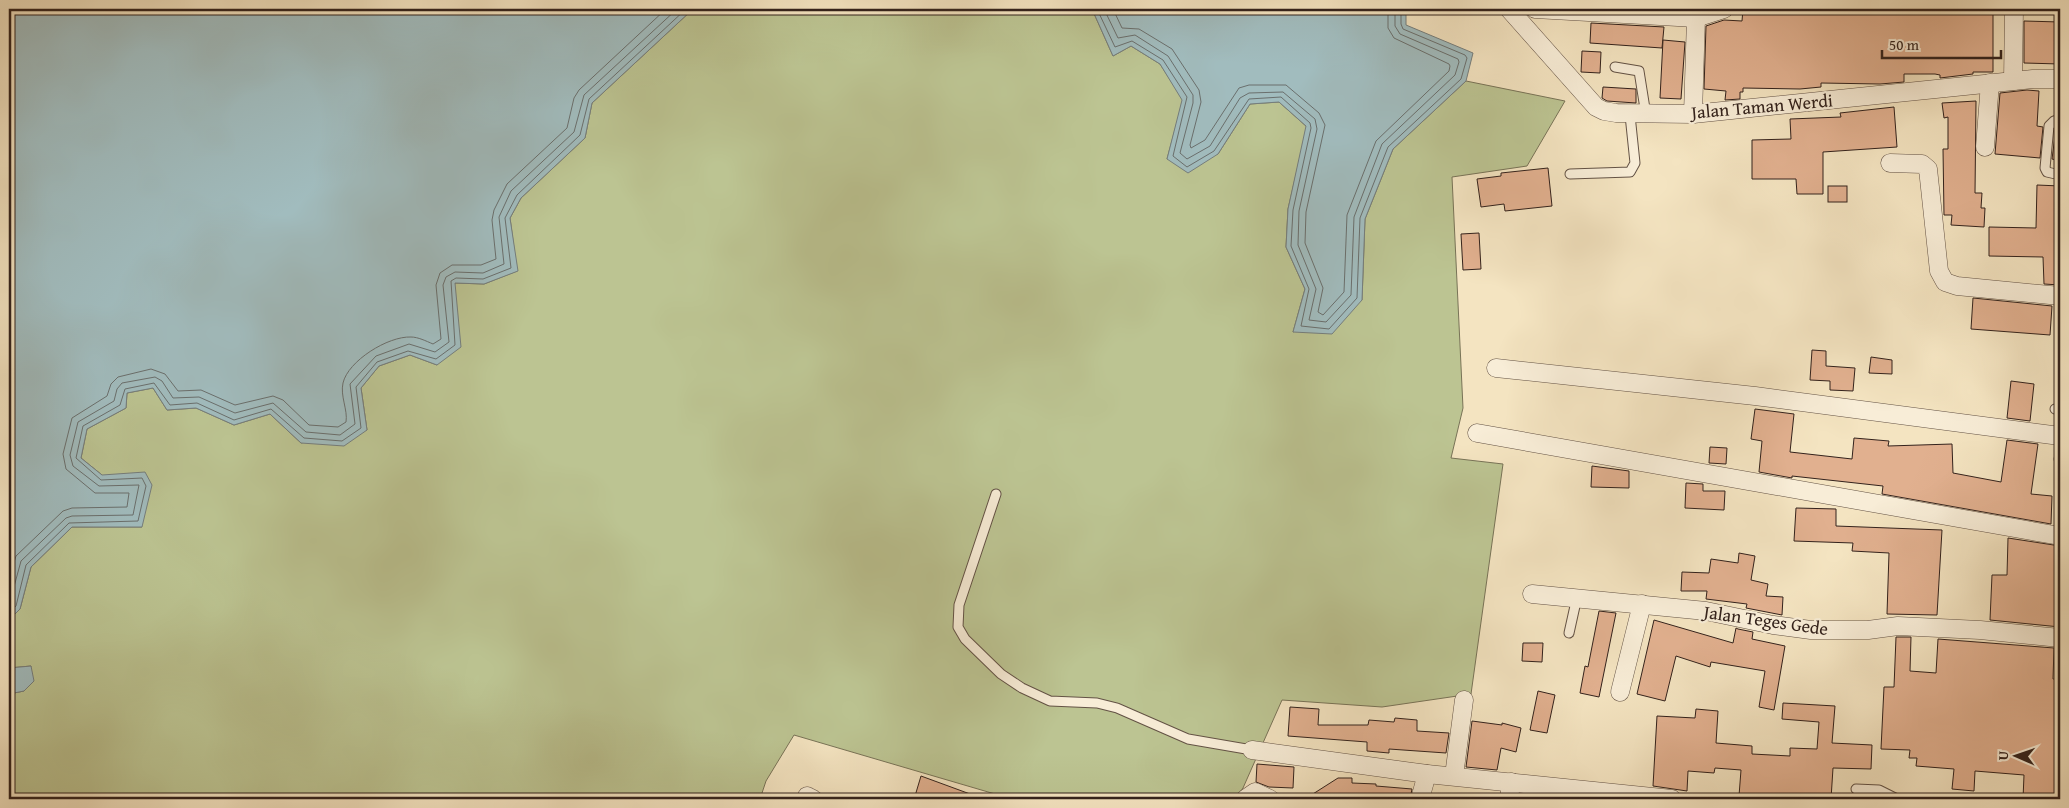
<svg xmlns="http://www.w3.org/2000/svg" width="2069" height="808" font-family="'Gentium Book Plus',serif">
<rect width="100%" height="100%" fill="#f4e4c1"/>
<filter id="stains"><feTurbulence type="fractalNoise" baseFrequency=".004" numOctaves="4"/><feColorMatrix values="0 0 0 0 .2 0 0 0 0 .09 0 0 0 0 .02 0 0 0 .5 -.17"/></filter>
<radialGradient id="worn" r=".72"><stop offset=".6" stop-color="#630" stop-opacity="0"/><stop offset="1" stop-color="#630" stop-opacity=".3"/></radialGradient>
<!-- green -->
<polygon fill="#bcc492" stroke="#787357" points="693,9 1092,9 1113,56 1131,46 1160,64 1183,100 1167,159 1218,154 1250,104 1279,102 1307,127 1288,209 1286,247 1305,289 1293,332 1362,300 1365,219 1393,149 1466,81 1565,101 1527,166 1452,177 1463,408 1451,458 1503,464 1471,694 1382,707 1282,700 1243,788 1235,799 1012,799 794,735 766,781 760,799 9,799 9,694 24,691 31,666 9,668 9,620 20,609 31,567 72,527 142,527 102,475 81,458 87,429 126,408 127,393 153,388 167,410 196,408 234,425 270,414 301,443 367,430 361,388 379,366 410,355 437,365 455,283 484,284 517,271 510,218 521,198 585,138 592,103"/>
<!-- water -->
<g fill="#a1bcbe" stroke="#757e7d">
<polygon points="9,9 693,9 592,103 585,138 521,198 510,218 518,271 484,284 455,283 461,347 437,365 410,355 379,366 361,388 367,430 344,446 301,443 270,414 234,425 196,408 167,410 153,388 127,393 126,408 87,429 81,458 102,475 145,472 152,485 142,527 72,527 31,567 20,609 9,620"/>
<polygon points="1092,9 1406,9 1406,25 1473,53 1466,81 1393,149 1365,219 1362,300 1332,334 1293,332 1305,289 1286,247 1288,209 1306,126 1279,102 1250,104 1218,154 1188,173 1167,159 1182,100 1160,64 1131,46 1113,56"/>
<polygon points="31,666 34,681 24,691 9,694 9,668"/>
</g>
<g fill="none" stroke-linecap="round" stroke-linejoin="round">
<!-- shore -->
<g stroke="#6a6f6d" stroke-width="1">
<polyline points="1097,9 1115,47 1132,41 1163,60 1187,97 1173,156 1187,167 1214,151 1249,99 1281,97 1310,123 1311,128 1293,210 1291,246 1309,289 1301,326 1329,329 1357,298 1360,218 1388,147 1461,79 1467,58 1465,55 1403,29 1401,24 1401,9"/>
<polyline points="1104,9 1118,38 1135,35 1168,56 1193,95 1193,103 1180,153 1187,159 1210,146 1240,98 1249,93 1283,92 1315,119 1317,129 1299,211 1298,245 1316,289 1309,320 1326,322 1351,295 1354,217 1382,144 1455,75 1459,62 1458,59 1400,34 1395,26 1395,9"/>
<polyline points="1113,9 1122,28 1139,29 1172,49 1199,90 1201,102 1190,145 1191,148 1205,140 1239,88 1249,85 1286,85 1319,113 1325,125 1306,212 1305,243 1323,288 1318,312 1323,315 1344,292 1347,215 1376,141 1449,71 1450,66 1449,64 1394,38 1388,28 1388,9"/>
<path d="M9 578 16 556 63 511 72 508 127 507 129 493H95L66 469 63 454 72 418 107 396 111 384 118 377 151 369 165 374 178 391 201 390 235 405 273 396 283 400 309 425 338 427 346 422C348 410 340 396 343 383 348 361 388 336 411 337 418 337 426 341 433 344L441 339 436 285 440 273 452 265H481L496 259 492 220 494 210 507 184 567 128 574 98 579 90 666 9"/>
<polyline points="9,605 21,561 66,518 72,516 133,515 139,485 99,486 73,466 70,455 78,422 114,401 117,389 122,383 155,377 162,381 173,398 199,397 235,413 273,403 306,432 340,435 355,424 350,384 376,356 409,344 435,352 449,342 443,285 446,277 455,272 483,273 504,264 499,217 511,191 574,132 584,95 677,9"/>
<polyline points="9,613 16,606 26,565 69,523 138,521 146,486 142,478 101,480 76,458 83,426 120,405 125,389 154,383 170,405 197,403 234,420 271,409 304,438 342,441 361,428 356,387 377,362 408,351 436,359 455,345 451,281 456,278 483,279 511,268 505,218 517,195 580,135 589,99 686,9"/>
</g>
</g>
<!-- building -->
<g fill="#e1b08f" stroke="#33221c">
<polygon points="1743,9 1993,9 1993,72 1973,72 1973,74 1940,78 1940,75 1935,74 1904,74 1904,82 1880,84 1821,83 1821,87 1800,89 1743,88 1743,92 1740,92 1740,99 1725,100 1726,91 1704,89 1706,26 1724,20 1742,21"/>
<polygon points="2024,21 2060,22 2060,64 2024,63"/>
<polygon points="1591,23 1664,27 1662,48 1590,43"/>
<polygon points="1663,40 1685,42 1681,99 1660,98"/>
<polygon points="1582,51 1601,52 1600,73 1581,72"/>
<polygon points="1603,87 1636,89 1636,103 1607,101 1602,98"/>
<polygon points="2027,90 2039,91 2037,126 2043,127 2040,158 1995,154 2000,93"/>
<polygon points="1976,101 1975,193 1982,193 1981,208 1985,208 1984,227 1951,225 1952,215 1944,215 1943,149 1948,149 1948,117 1944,118 1942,103"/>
<polygon points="1894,107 1897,147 1823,152 1823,194 1797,194 1796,179 1752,179 1752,140 1791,139 1790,119 1841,117 1840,113"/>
<polygon points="2056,128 2059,129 2056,160 2052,159"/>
<polygon points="1548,168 1552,206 1505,211 1504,204 1481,207 1477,179 1501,176 1501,173"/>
<polygon points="2037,185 2060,186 2060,208 2057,208 2057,257 2060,257 2060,285 2044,284 2043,257 1989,256 1989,227 2036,228"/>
<rect x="1828" y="186" width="19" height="16"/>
<polygon points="1479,233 1481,269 1463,270 1461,234"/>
<polygon points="1973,298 2052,306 2050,335 1971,329"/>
<polygon points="1812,350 1826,351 1826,366 1855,368 1853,391 1830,390 1830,381 1810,380"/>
<polygon points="1871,357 1892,360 1892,374 1869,373"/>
<polygon points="2011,381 2034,384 2030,421 2007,418"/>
<polygon points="1755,409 1794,414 1790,452 1852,459 1854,438 1889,441 1888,446 1952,444 1953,473 2001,482 2007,440 2038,444 2031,494 2052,496 2051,524 1882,494 1883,486 1792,476 1792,478 1759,472 1762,441 1751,439"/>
<polygon points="1710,447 1727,448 1726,464 1709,463"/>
<polygon points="1592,466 1629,471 1629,488 1591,487"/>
<polygon points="1686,483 1703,484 1703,491 1725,491 1724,510 1685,508"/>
<polygon points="1796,508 1836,509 1836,526 1942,530 1937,615 1887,614 1889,553 1852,551 1853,543 1794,541"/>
<polygon points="2008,538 2060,546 2060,627 1990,620 1992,575 2007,575"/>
<polygon points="1739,553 1755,556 1751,580 1768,584 1766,596 1783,597 1782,615 1746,608 1747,604 1706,599 1707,591 1681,591 1682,572 1709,573 1711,559 1738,563"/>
<polygon points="1599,611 1616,613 1599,697 1580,693 1585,666 1588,667"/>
<polygon points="1654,620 1733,643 1736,628 1738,629 1753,632 1752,639 1785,646 1774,710 1759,707 1765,671 1711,662 1710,667 1676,656 1665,701 1637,694"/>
<polygon points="1896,637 1911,637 1910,671 1936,673 1938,639 2054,648 2053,679 2060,679 2059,799 2023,799 2024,775 1975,771 1974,791 1952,789 1954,769 1916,766 1917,758 1909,758 1910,750 1881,749 1884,687 1894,687"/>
<polygon points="1523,643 1543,643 1542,662 1522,661"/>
<polygon points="1538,691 1555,695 1547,733 1530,730"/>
<polygon points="1783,703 1835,706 1832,743 1872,745 1871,769 1833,768 1831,799 1760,799 1760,797 1739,796 1741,770 1715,768 1714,773 1688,771 1687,791 1653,786 1657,716 1695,718 1696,709 1718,711 1716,743 1752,746 1752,754 1790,756 1790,748 1817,749 1819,722 1782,719"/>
<polygon points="1290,707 1319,709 1318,725 1368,725 1369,720 1394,722 1395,718 1417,720 1417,731 1449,733 1446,753 1389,749 1389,753 1367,751 1367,742 1288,736"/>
<polygon points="1472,721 1502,725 1502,723 1521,728 1516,752 1501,748 1497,770 1466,767"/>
<polygon points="1257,764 1294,767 1293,788 1269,787 1256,782"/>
<polygon points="921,776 981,798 981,799 926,799 915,796"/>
<polygon points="1338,778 1352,778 1352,783 1376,784 1376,786 1412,789 1410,799 1305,799"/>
</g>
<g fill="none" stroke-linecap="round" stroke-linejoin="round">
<!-- service casing -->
<g stroke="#635245" stroke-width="11">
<g id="service">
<polyline points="1615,67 1639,71 1646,115"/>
<polyline points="2060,119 2054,121 2049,126 2045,168 2047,172 2060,175"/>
<polyline points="1570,174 1630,172 1635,163 1630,115"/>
<polyline points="2055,409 2060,410"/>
<polyline points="2059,459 2060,459"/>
<polyline points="996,494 959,605 958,627 965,639 1001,674 1022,688 1050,701 1097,703 1117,708 1188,739 1252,750"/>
<polyline points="1569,633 1577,597"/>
<polyline points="1856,789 1879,790 1897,799"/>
</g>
</g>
<!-- minor casing -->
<g stroke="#635245" stroke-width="19">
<g id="minor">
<polyline points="1509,9 1596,107 1604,111 1616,113 1693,114 2033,79 2060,79"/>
<polyline points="1535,9 1696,18 1724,9"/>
<polyline points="2013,81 2014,9"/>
<polyline points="1693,114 1696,18"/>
<polyline points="1985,147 1990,83"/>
<polyline points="1890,163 1922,164 1928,169 1939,271 1945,282 1957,286 2060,296"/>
<polyline points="1496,368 1755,396 2060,436"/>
<polyline points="1477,433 2060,536"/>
<polyline points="1532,594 1706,611 1773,625 1811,630 1868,630 1898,626 1980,630 2060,638"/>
<polyline points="1620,692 1642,604"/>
<polyline points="1252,750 1427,774 1672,799"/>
<polyline points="1454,776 1464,700"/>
<polyline points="807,796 813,799"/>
<polyline points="1245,799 1255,792 1270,799"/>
<polyline points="1420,799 1427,774"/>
<polyline points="1509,799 1511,782"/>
</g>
</g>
<!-- service -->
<use href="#service" stroke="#f8edd7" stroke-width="9"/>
<!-- minor -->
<use href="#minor" stroke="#f8edd7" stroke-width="18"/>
</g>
<g text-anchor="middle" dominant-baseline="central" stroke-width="4.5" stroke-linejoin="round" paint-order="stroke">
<!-- street labels -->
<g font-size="18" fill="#33221c" stroke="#f8edd7">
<text transform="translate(1762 106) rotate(-5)">Jalan Taman Werdi</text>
<text transform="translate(1766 620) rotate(8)">Jalan Teges Gede</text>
</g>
</g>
<!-- margin -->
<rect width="2069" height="808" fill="none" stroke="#f4e4c1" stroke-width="30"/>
<rect x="10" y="10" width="2049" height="788" fill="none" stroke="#33221c" stroke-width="2.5"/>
<rect x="15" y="15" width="2039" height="778" fill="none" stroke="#33221c"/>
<!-- north arrow -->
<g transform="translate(2016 756) rotate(272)" stroke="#f8edd7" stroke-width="4" paint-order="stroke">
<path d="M0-4L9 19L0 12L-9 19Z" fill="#33221c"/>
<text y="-8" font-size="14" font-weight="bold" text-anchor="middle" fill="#33221c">U</text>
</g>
<!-- scale -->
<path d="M1882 50v8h119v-8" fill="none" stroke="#33221c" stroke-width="2.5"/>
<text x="1889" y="50" font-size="15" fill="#33221c" stroke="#f8edd7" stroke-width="4" paint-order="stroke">50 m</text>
<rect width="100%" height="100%" filter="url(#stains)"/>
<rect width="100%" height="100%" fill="url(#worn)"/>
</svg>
